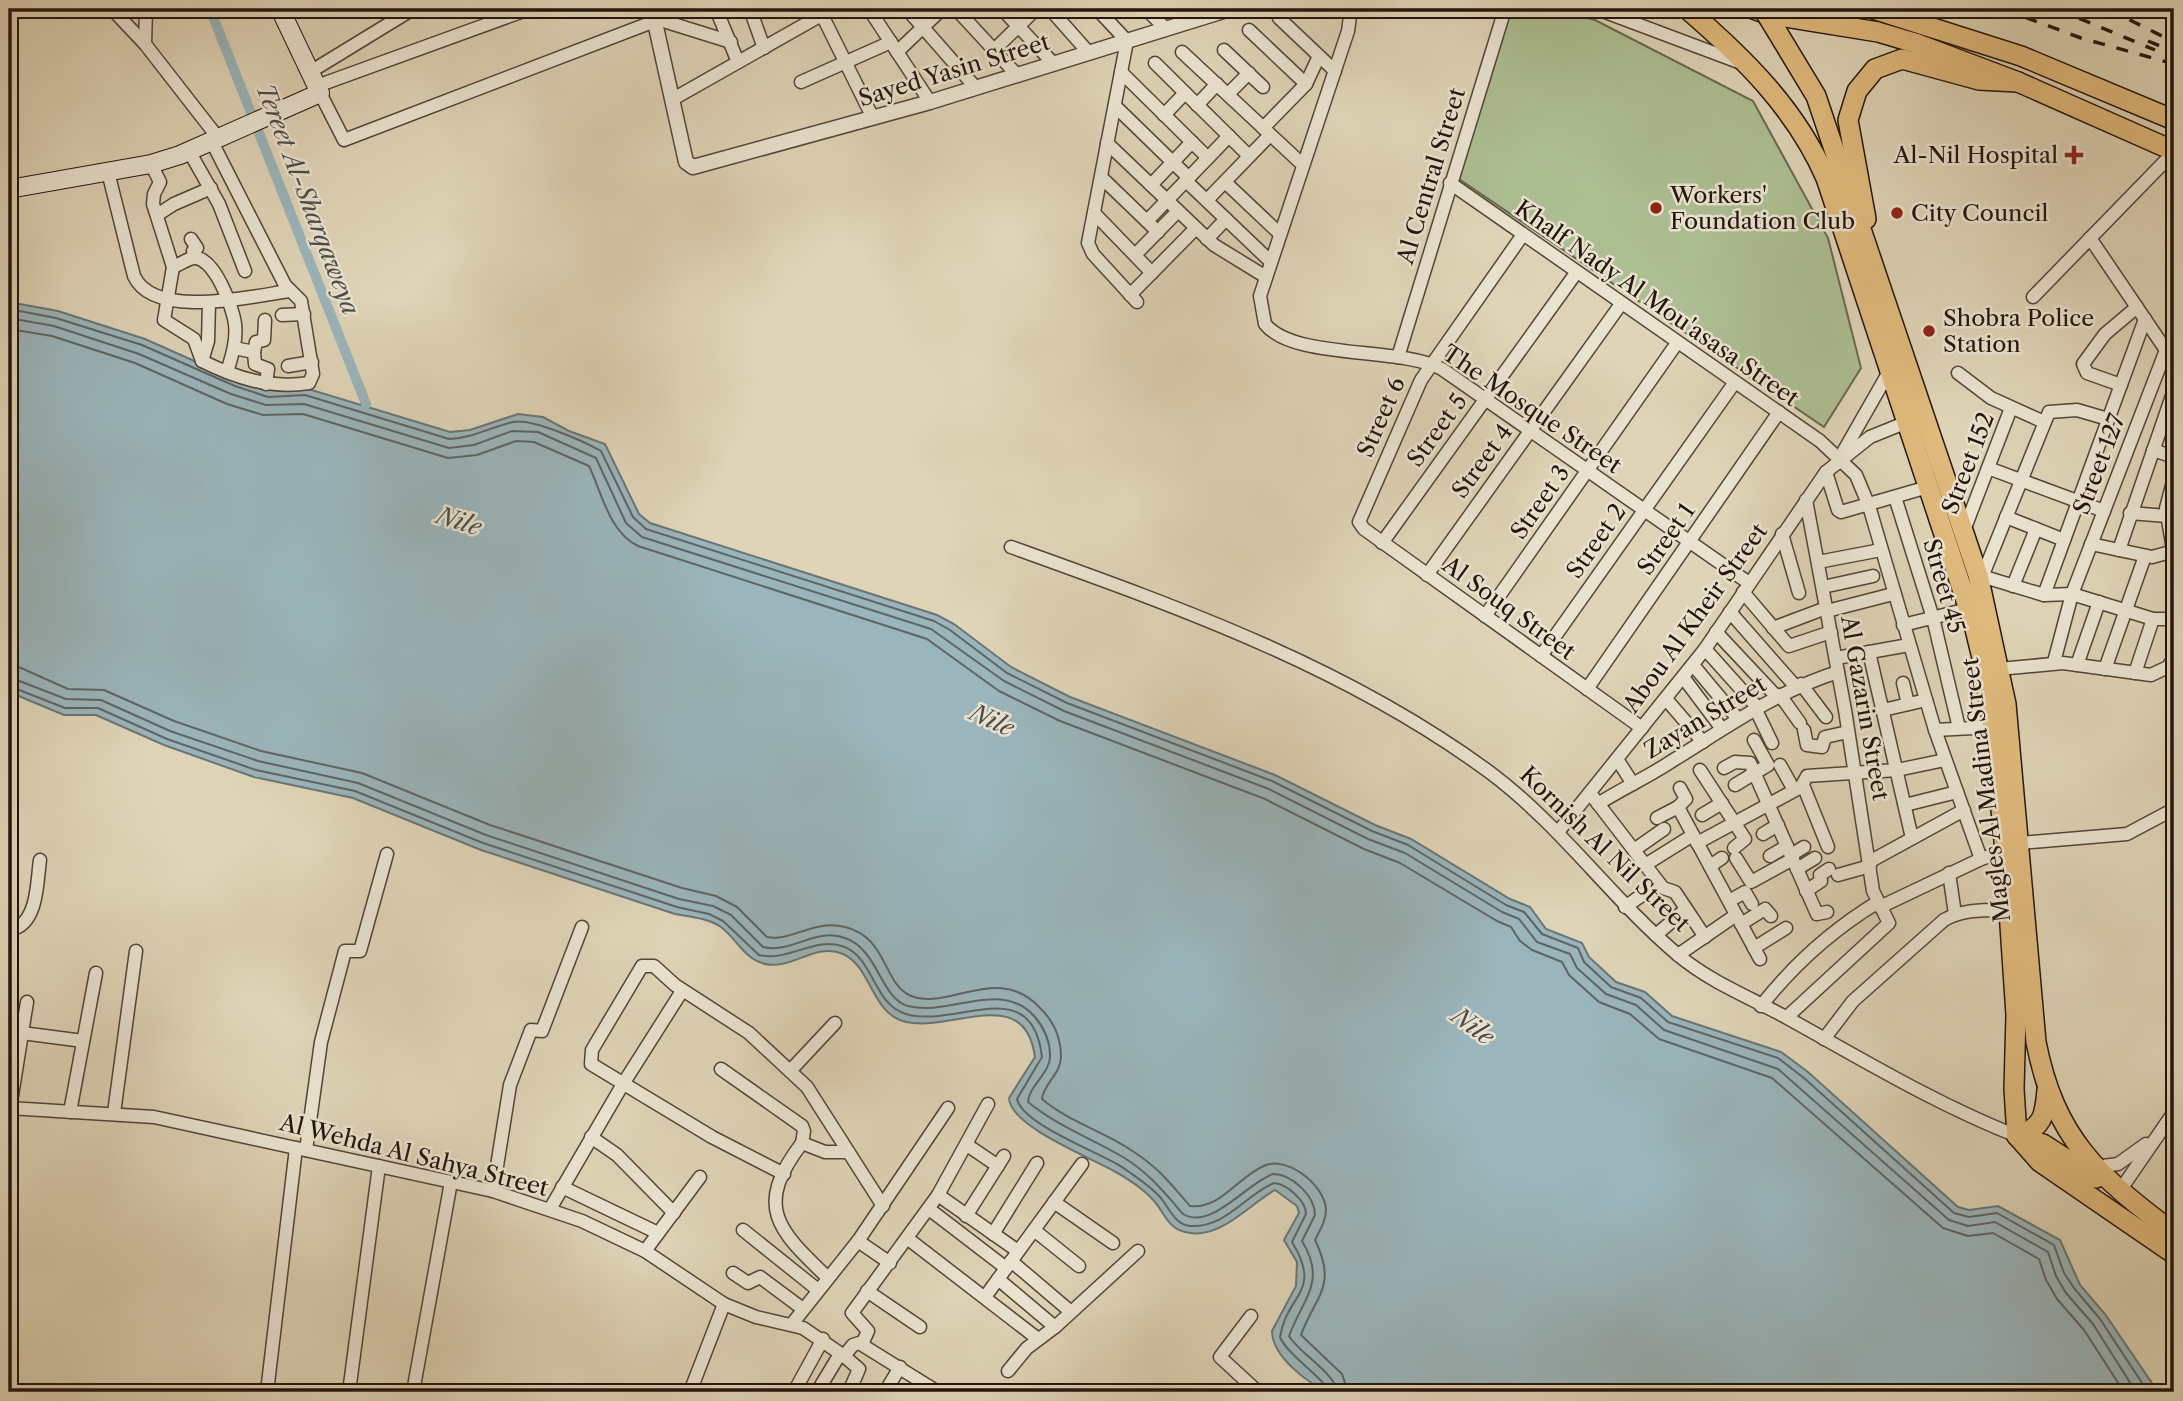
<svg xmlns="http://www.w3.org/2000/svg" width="2183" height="1401" font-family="'Libre Caslon Text',serif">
<rect width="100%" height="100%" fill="#dfd4b7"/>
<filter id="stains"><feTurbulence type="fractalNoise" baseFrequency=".00286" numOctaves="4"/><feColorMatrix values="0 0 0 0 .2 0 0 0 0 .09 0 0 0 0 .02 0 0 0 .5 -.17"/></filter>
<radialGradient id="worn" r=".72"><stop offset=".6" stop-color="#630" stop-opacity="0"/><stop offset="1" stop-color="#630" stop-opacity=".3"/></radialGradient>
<!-- green -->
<polygon fill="#acbe92" stroke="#68694f" stroke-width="2" points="1511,9 1558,9 1595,20 1753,101 1828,238 1861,368 1824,427 1456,177"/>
<!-- water -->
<path fill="#9ab5bb" stroke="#6a7575" stroke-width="2" d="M9 302 58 311 145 339 237 380 270 390 305 388 450 432 470 430 518 414 543 417 569 431 605 444 639 514 650 523 937 615 954 624 1011 667 1070 697 1275 775 1375 825 1411 839 1510 899 1530 907 1546 929 1582 943 1589 957 1616 982 1645 992 1672 1016 1781 1052 1808 1072 1958 1207 1969 1210 1998 1206 2060 1240 2080 1285 2105 1314 2158 1392H1329C1308 1384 1272 1356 1272 1331L1296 1286 1297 1262 1284 1240 1299 1213 1297 1206 1275 1190C1248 1205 1220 1241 1185 1232 1169 1229 1164 1213 1155 1202 1145 1190 1126 1177 1112 1170 1089 1157 1010 1126 1009 1098L1035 1057C1025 983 953 1032 906 1022 871 1014 872 967 843 954 816 942 792 970 765 964 744 959 737 939 721 927 708 918 690 917 675 914L481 850 353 798 254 777 164 745 96 715H64L9 692Z"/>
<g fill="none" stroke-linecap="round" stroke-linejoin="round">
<!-- shore -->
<g stroke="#5e6464" stroke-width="2">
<path d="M9 309 56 318 142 345 235 386 268 397 305 395 449 439C473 438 491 427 513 422 532 418 583 441 601 451L633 517 646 529 934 621 950 630 1007 673 1067 703 1272 781 1372 831 1408 845 1506 905 1524 912 1542 934 1578 948 1584 962 1611 987 1641 998 1668 1022 1778 1058 1804 1078 1954 1213 1969 1217 1997 1213 2054 1245 2064 1273 2074 1288 2100 1319 2148 1392"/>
<polyline points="9,318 54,326 139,354 231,394 266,405 304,404 449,448 474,445 512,431 538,432 596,458 626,523 642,537 931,629 1004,681 1064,711 1269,789 1368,839 1405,853 1502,912 1519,919 1537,942 1570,954 1577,968 1606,994 1636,1005 1664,1030 1778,1069 1949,1220 1968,1226 1995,1222 2048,1252 2056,1276 2066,1293 2093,1324 2136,1392"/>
<path d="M9 329 52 336 135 363 227 404 263 415 303 414 448 458 477 455 516 441 534 442 589 466C602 493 609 532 638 546L927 639 999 691 1060 721 1265 799 1364 849 1400 863 1497 921 1511 927 1520 941 1532 950 1562 962 1569 975 1599 1002 1630 1014 1659 1039 1772 1078 1943 1228 1968 1236 1993 1233 2039 1259 2046 1280 2057 1299 2084 1330 2124 1392"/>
<path d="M9 666 21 668 68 689 104 690 174 721 261 751 362 773 490 825 682 888 716 896 737 907 767 937C792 942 813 919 845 927 887 937 883 982 909 995 946 1013 999 961 1041 1009 1054 1022 1061 1038 1061 1057 1061 1074 1043 1084 1042 1099 1069 1122 1103 1131 1131 1150 1159 1168 1169 1182 1190 1206 1221 1210 1239 1175 1266 1165 1289 1157 1324 1185 1326 1209 1326 1221 1320 1230 1315 1240 1338 1287 1315 1296 1301 1335L1342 1374 1348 1392"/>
<path d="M9 677 66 699 101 700 170 731 258 761 358 783 486 835 679 899 713 906 731 915 763 947C791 954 815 927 845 938 878 949 881 999 908 1006 950 1017 1001 978 1035 1017 1044 1028 1050 1040 1050 1055 1051 1073 1029 1085 1028 1102 1057 1126 1091 1138 1123 1157 1149 1173 1164 1192 1183 1214 1211 1231 1248 1182 1273 1174 1292 1174 1315 1196 1315 1215L1302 1241C1327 1282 1303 1298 1289 1336 1300 1354 1336 1374 1337 1392"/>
<path d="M9 686 65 708H98L167 739 256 770 355 791 483 843 677 907 709 914 723 921 759 955C788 962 813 937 842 946 874 956 873 1005 906 1014 956 1029 1032 971 1042 1057L1017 1099C1023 1125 1099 1152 1122 1167 1135 1176 1150 1186 1160 1197 1169 1207 1174 1224 1190 1226 1226 1228 1245 1195 1274 1183 1287 1184 1306 1201 1306 1214L1292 1242C1323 1293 1287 1293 1280 1337 1288 1356 1327 1380 1328 1392"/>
</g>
<!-- canal -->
<polyline stroke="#9ab5bb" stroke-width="10" points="210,9 366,404"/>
<!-- minor casing -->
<g stroke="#524437" stroke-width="15">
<g id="minor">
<polyline points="112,9 145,44 219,139"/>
<polyline points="716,9 738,62"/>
<polyline points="750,9 764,48"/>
<polyline points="869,9 930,102"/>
<polyline points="907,9 976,88"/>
<polyline points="956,9 1017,75"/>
<polyline points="1002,9 1053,63"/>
<polyline points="1050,9 1089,53"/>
<polyline points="1097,9 1127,41 1088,243 1093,254 1137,302"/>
<polyline points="1146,9 1166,29"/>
<path d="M1351 9 1348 31 1260 296 1265 324C1294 360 1397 346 1442 369L1749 583"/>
<polyline points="1597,9 1741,63"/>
<polyline points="822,15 873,118"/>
<polyline points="654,18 731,42"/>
<polyline points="1279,18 1335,71"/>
<polyline points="1249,30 1306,84"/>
<polyline points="145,44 146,9"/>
<polyline points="994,50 1036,9"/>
<polyline points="1224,50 1263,87"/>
<polyline points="897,52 942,9"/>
<polyline points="1182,52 1303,165"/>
<polyline points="1155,63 1249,156"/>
<polyline points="310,72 413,9"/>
<polyline points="1121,72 1208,158"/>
<polyline points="801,82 891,42"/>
<polyline points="317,86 529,9"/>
<polyline points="320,93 344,140 655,21"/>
<polyline points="1228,94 1249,73"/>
<polyline points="673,99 832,9"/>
<polyline points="1197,105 1217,84"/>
<polyline points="1115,106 1189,178"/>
<polyline points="1164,115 1185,93"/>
<polyline points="1263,128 1306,84 1319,56"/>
<polyline points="1107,143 1214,245 1266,277"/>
<polyline points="189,151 219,204 245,271"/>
<path d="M151 164 160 182 154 194 153 204 173 267 164 320 194 339 202 361C236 378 270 389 309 383L313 374 301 301 285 285 212 142"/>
<path d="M108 172 134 276C154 320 253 296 289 291"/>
<polyline points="1101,177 1158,232"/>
<polyline points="1186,181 1271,262"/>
<polyline points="1225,182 1280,234"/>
<polyline points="1450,183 1820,441 1856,475 1869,506 1935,730 1981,859"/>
<polyline points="1151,185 1192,142"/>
<polyline points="1207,200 1270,135"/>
<polyline points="1094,213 1152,273"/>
<polyline points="157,215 174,204 211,188"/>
<polyline points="1147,221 1229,136"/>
<polyline points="1522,236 1421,380 1359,522 1364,529 1642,728"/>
<polyline points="2090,238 2174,362"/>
<polyline points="191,239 197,248 193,251 197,258"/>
<polyline points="1207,239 1226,219"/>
<polyline points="1135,255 1178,211"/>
<path d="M173 267C179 265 187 259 193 258 214 255 233 308 235 324 237 340 232 356 227 372"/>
<polyline points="1130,295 1196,228"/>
<polyline points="2033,297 2174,152"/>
<polyline points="282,315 304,314"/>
<polyline points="234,348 254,352 255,364 268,369 266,384"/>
<polyline points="254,352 256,342 264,340 265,320"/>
<polyline points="1398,357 1505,9"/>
<polyline points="202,361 208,341 209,303"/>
<polyline points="288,366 312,362"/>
<polyline points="1958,373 1991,398 2044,422"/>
<polyline points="2121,385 2087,373 2083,364 2105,334 2137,307"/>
<polyline points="2153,450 2174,457"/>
<polyline points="1842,454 1890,370"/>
<polyline points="1988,468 2104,511"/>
<polyline points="1826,472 1838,510 1841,512 1928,487"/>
<polyline points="2174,478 2166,508 2174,555"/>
<polyline points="1895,497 1933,618 1959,728"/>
<polyline points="2130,513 2167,516"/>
<polyline points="2006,517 2064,540"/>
<polyline points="1963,533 2011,408"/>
<polyline points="1782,534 1799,593"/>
<polyline points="1382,543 1576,273"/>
<polyline points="2091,544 2152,557 2174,551"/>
<path d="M1011 547C1178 607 1348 667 1492 774 1562 827 1612 899 1678 955 1713 984 1752 998 1791 1020 1865 1061 1938 1105 2017 1136"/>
<polyline points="2119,550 2174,390"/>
<polyline points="1818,562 1881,550"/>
<polyline points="1427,575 1621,304"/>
<polyline points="1978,575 2044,595 2072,594 2153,619 2174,619"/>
<polyline points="1982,577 2049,412 2077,410 2108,419"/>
<polyline points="2013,586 2036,529"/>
<polyline points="1823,587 1873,576"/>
<polyline points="1743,592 1789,646 1831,632"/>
<polyline points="2044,595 2145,319"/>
<polyline points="1827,611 1893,594"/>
<polyline points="1730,612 1796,687"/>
<polyline points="1485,616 1677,343"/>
<polyline points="1903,625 1968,609"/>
<polyline points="1773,628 1826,608"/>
<polyline points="1716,632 1777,697"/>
<polyline points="1705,649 1757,707"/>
<polyline points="1869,652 1912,838"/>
<polyline points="1541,656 1735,382"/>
<polyline points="1836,658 1909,645"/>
<polyline points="2054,662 2072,594 2166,350"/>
<polyline points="1693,665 1738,719"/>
<polyline points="2077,665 2099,602"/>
<polyline points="1999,669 2063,663 2151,675 2168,667 2174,657"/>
<polyline points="2105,669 2145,556"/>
<polyline points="2135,673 2153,619"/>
<polyline points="1683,677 1722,729"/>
<polyline points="1903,683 1908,704"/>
<polyline points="1801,684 1826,717"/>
<polyline points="1587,689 1779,412"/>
<polyline points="1780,695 1800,723"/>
<polyline points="1666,699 1703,742"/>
<polyline points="1755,708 1772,743"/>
<polyline points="1883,710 1926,700"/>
<polyline points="1804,730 1807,745 1822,747 1825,737 1848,732"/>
<polyline points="1935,730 1993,727"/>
<polyline points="1617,759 1633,784"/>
<polyline points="1780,765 1794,790"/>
<polyline points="1724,768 1735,762 1750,763 1817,914 1827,912"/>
<polyline points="1700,770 1745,839 1734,848"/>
<polyline points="1735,785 1768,765 1754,740"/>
<polyline points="1803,785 1828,847"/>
<polyline points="1593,797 1663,888 1675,892 1705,937"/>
<path d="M1598 804C1623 788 1648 777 1672 761 1727 727 1777 691 1838 672"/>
<polyline points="1905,805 1957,792"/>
<polyline points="1678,807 1686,799 1680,788"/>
<polyline points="1702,815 1722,803"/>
<polyline points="1657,818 1678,807 1760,959"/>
<polyline points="1558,832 1705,649 1826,472 1870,437 1907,422"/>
<polyline points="1763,834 1778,825"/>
<polyline points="1697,843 1801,787 1807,776 1897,770 1945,760"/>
<polyline points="2020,843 2127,834 2174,809"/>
<polyline points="1634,850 1664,829"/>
<polyline points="1791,855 1804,847"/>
<polyline points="1770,856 1787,846"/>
<polyline points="1736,858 1751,882 1793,859"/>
<polyline points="1869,862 1964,810"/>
<polyline points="1645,865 1693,835"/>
<polyline points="1710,866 1722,858"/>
<polyline points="1797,869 1815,858"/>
<polyline points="1949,873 1955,914"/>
<polyline points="1838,875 1870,866"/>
<polyline points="1806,891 1821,881 1820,875 1829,869"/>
<polyline points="1729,901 1745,892 1752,904"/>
<polyline points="1625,907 1659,883"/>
<polyline points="1880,907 1981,859 2005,851"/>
<polyline points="1741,924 1765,909 1771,916"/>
<path d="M9 926 18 927C38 916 37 880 40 860"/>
<polyline points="1656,935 1686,909"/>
<polyline points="1754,948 1786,928"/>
<polyline points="1678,955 1736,915"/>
<path d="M1761 1006C1794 964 1832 930 1878 902"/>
<polyline points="1787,1017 1889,923 1873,891 1845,710 1806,500"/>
<polyline points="22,1033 83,1041"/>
<path d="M1824 1039 1853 1001 1944 920C1963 909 1985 910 2007 910"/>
<polyline points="721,1069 802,1126 804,1131 802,1143"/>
<polyline points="790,1071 835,1023"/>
<polyline points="9,1108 154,1117 493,1191 582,1221 645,1251 724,1304 756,1317 803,1328 844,1356 853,1345 859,1343 938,1392"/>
<polyline points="10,1108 27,1002"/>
<polyline points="70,1112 96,973"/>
<polyline points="114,1113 136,951"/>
<polyline points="591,1137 617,1155 674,1213"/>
<polyline points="967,1145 998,1166"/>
<polyline points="306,1150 321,1042 345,951 360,951 387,854"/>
<polyline points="2095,1167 2118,1164 2146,1144"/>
<polyline points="784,1174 712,1137 591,1064 592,1050 642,966 654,966 675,985 749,1033 807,1087 883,1206"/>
<polyline points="562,1187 658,1233"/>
<polyline points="493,1191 510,1085 531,1030 542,1031 582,927"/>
<polyline points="2119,1192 2174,1112"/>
<polyline points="938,1195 1018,1251"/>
<polyline points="1054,1202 1113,1243"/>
<polyline points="550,1209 623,1084 682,991"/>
<polyline points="929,1209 1006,1268"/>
<polyline points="966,1216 1004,1156"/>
<polyline points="743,1230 818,1290"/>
<polyline points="1034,1230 1079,1266"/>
<polyline points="993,1234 1037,1163"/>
<polyline points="907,1238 1038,1339"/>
<polyline points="858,1241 890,1263"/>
<polyline points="645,1251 700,1177"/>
<polyline points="1011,1261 1071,1312"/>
<polyline points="733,1273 748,1283 760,1277 803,1309"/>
<path d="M828 1278C778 1230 753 1207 802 1143L825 1152H848"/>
<polyline points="998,1279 1055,1327"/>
<polyline points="867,1291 920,1327"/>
<polyline points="985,1297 1082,1164"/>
<polyline points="1251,1316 1220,1357 1258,1392"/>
<polyline points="792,1324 858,1241 948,1108"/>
<polyline points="862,1344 868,1331 852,1313 938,1195 988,1104"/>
<polyline points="844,1356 859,1369 849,1392"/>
<polyline points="1008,1371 1027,1348 1055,1327 1138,1251"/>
<polyline points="267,1392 296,1148"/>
<polyline points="349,1392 379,1166"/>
<polyline points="413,1392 451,1182"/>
<polyline points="690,1392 724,1304"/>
<polyline points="794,1392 823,1339"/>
<polyline points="817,1392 840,1354"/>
<polyline points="885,1392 900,1367"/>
</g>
</g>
<!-- tertiary casing -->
<g stroke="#524437" stroke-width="17">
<polyline id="tertiary" points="652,9 686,162 693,167 930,102 1230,9"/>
</g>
<!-- secondary casing -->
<g stroke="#23140c" stroke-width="20">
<polyline id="secondary" points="9,189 151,164 180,155 320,93 280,9"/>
</g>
<!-- primary casing -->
<g stroke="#23140c" stroke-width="22">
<g id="primary">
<polyline points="1753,9 1767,14 1878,32 1915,43 2018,82 2174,151"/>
<polyline points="1873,9 2021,56 2174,120"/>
</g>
</g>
<!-- trunk casing -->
<g stroke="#23140c" stroke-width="22">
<g id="trunk">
<path d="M1687 9C1744 58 1796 109 1826 178L1974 625 1982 658 1993 727 2005 851 2016 1015 2014 1089 2017 1136 2040 1162 2174 1254"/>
<path d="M1770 20 1816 96 1978 575 2006 704 2036 1042C2055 1139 2098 1176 2174 1233"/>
<polyline points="1866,219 1848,120 1857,91 1875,69 1902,59 1979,80 2018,82"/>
<polyline points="2017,1136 2043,1144 2096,1178"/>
<path d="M2017 1136C2043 1128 2045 1115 2047 1090"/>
</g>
</g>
<!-- minor -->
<use href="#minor" stroke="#eae3d0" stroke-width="12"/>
<!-- tertiary -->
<use href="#tertiary" stroke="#eae3d0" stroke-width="14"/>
<!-- secondary -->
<use href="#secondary" stroke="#eae3d0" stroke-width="18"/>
<!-- primary -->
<use href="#primary" stroke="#e0ba7c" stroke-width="19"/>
<!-- trunk -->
<use href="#trunk" stroke="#e0ba7c" stroke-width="19"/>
<!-- rail -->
<g stroke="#23140c" stroke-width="3.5" stroke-dasharray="12 12" stroke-linecap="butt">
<polyline points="2003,9 2081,38 2174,64"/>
<polyline points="2057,9 2155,50"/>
<polyline points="2108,9 2174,42"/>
<polyline points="2148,41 2174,52"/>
</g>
<!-- trunk-bridge casing -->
<g stroke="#23140c" stroke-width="22" stroke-linecap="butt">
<polyline id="trunk-bridge" points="1763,9 1770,20"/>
</g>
<!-- trunk-bridge -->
<use href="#trunk-bridge" stroke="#e0ba7c" stroke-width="19"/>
</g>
<!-- markers -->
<g fill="#8f2418" stroke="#eae3d0" stroke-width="2.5">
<path d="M2070.5 144.5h7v7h7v7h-7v7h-7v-7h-7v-7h7z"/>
<circle cx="1656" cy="208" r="7"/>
<circle cx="1897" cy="213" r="7"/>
<circle cx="1929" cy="331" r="7"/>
</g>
<g text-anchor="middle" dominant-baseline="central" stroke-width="5" stroke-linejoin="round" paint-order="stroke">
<!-- street labels -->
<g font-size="23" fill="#23140c" stroke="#eae3d0">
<text transform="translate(954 70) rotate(-17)">Sayed Yasin Street</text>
<text transform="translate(1431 176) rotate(-73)">Al Central Street</text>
<text transform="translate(1657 303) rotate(35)">Khalf Nady Al Mou'asasa Street</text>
<text transform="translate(1532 409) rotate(34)">The Mosque Street</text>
<text transform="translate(1381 417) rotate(-66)">Street 6</text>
<text transform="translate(1437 430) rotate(-54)">Street 5</text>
<text transform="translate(1482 461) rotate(-54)">Street 4</text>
<text transform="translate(1968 463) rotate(-69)">Street 152</text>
<text transform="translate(2099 464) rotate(-69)">Street 127</text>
<text transform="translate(1540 502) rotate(-55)">Street 3</text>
<text transform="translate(1666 539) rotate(-55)">Street 1</text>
<text transform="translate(1596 541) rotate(-55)">Street 2</text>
<text transform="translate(1944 586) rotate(74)">Street 45</text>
<text transform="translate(1509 608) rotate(36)">Al Souq Street</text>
<text transform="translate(1695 618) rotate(-54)">Abou Al Kheir Street</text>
<text transform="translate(1865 708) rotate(80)">Al Gazarin Street</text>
<text transform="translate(1705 717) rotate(-31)">Zayan Street</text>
<text transform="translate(1986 790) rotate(-97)">Magles Al Madina Street</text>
<text transform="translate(1605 849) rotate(44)">Kornish Al Nil Street</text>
<text transform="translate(414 1155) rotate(14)">Al Wehda Al Sahya Street</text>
</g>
<!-- poi labels -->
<g font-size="23" fill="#23140c" stroke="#eae3d0" text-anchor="start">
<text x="2058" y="155" text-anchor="end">Al-Nil Hospital</text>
<text x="1670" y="195">Workers'<tspan x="1670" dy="26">Foundation Club</tspan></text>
<text x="1911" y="213">City Council</text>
<text x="1943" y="318">Shobra Police<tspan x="1943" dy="26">Station</tspan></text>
</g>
<!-- water labels -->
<g font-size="24" font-style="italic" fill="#4d4c49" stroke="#eae3d0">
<text transform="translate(308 199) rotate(69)">Tereet Al-Sharqaweya</text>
<text transform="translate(459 521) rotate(17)">Nile</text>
<text transform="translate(992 720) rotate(24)">Nile</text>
<text transform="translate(1473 1026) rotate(36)">Nile</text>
</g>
</g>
<!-- margin -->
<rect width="2183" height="1401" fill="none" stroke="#dfd4b7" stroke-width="35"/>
<rect x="10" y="10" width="2162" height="1380" fill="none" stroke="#23140c" stroke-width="3.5"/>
<rect x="18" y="18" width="2148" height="1366" fill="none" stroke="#23140c" stroke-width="2"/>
<rect width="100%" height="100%" filter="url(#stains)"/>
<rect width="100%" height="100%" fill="url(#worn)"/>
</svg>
